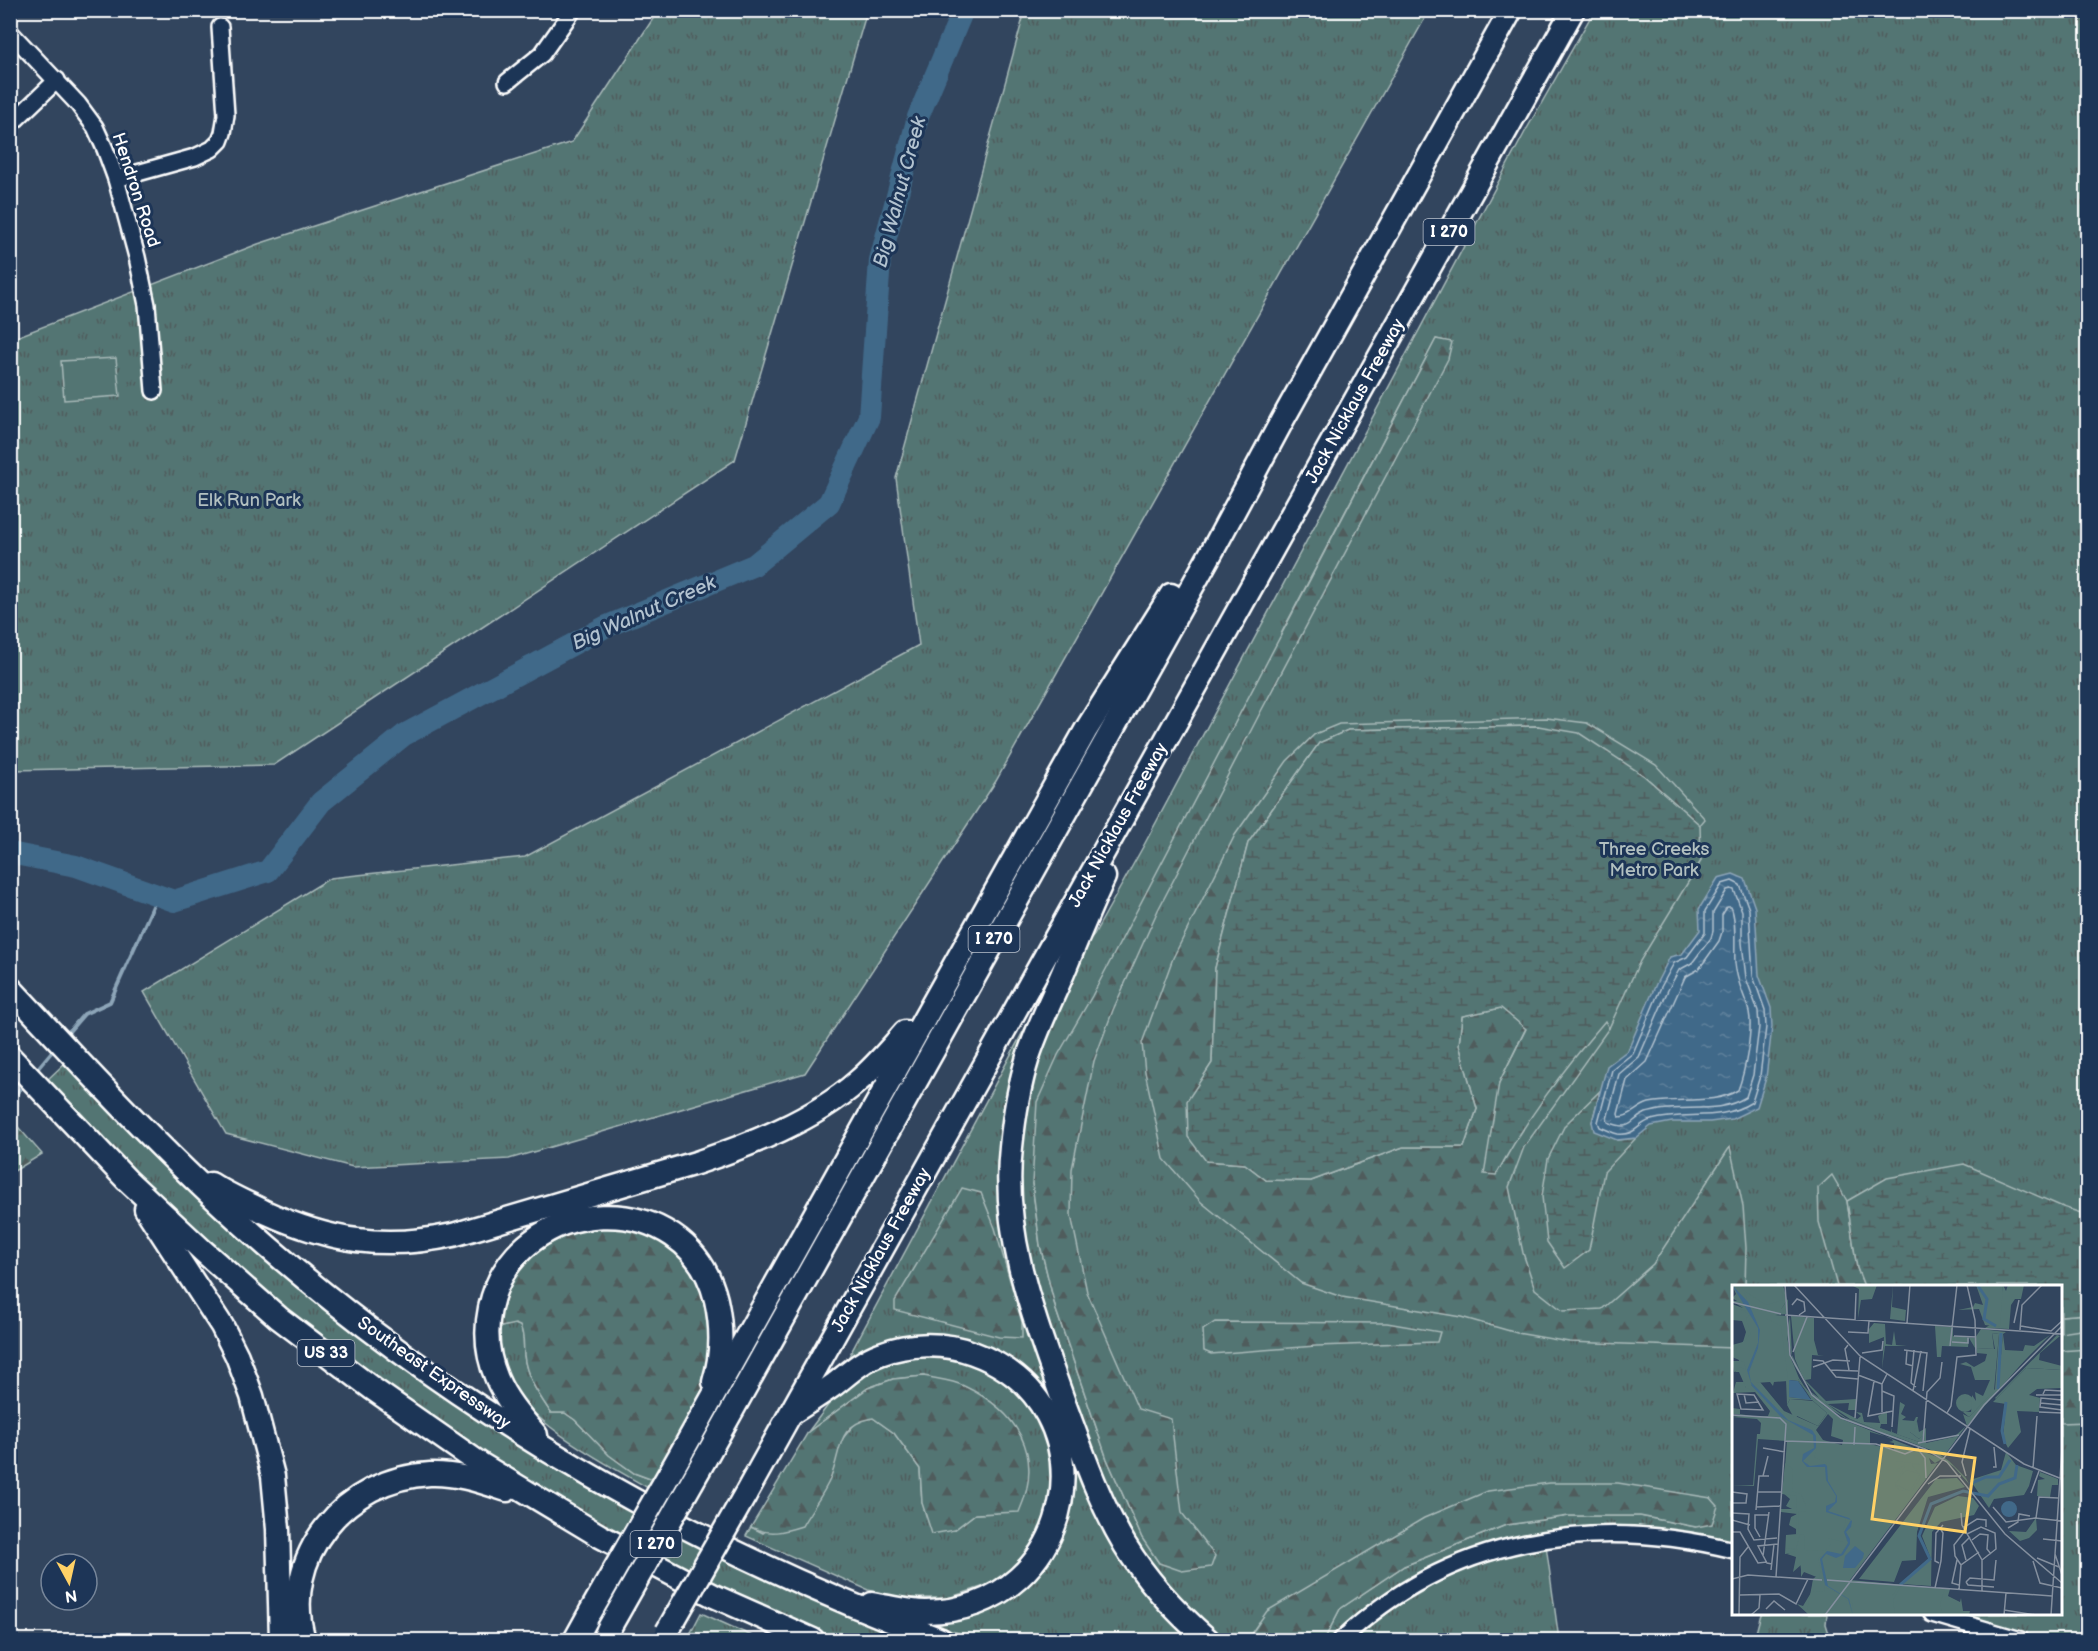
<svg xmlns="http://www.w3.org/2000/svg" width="2098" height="1651" font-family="'Balsamiq Sans',sans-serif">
<defs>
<pattern id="grass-tufts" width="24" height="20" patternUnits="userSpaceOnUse" patternTransform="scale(1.5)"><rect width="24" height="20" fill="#537473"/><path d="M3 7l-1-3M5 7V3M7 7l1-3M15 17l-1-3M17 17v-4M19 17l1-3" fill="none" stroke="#4f5c5c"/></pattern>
<pattern id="forest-firs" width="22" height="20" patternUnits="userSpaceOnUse" patternTransform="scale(1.5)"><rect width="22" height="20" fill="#537473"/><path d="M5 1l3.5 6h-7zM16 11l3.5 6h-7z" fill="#4f5c5c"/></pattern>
<pattern id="wetland-marsh" width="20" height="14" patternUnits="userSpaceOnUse" patternTransform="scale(1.5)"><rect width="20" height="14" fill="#537473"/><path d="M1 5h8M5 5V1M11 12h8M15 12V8" fill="none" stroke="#4f5c5c"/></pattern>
<pattern id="water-ripples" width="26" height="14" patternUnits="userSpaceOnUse" patternTransform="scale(1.5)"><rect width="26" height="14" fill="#416989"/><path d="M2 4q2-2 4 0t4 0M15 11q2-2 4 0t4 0" fill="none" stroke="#5e809b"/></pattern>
</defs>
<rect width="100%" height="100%" fill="#32455e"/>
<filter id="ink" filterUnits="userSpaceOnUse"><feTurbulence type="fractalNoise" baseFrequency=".0167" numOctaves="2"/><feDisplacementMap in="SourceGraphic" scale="12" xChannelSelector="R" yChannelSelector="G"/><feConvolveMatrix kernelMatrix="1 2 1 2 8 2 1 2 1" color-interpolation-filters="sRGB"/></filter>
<g filter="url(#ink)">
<!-- grass -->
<g fill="url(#grass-tufts)" stroke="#a9bab9" stroke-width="1.5" fill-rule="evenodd">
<polygon points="658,11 867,11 735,460 274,765 11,770 11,339 258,244 572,142"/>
<polygon points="1025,11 1429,11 996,781 805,1073 509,1159 353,1167 226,1134 144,992 330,878 525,857 919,645 896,478"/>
<path d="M1594 11H2087V1640H2056L1996 1628 1955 1614H2060V1286H1734L1733 1541 1659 1529 1612 1527 1574 1529 1382 1597 1327 1640H1324L1340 1609 1404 1566 1506 1525 1569 1516H1640L1696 1527 1548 1497 1259 1622 1247 1640H1218L1172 1600 1110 1505 1039 1313 1017 1186 1027 1087 1058 999 1144 845 1525 132ZM1436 339 1445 341 1281 635V634ZM1032 1183 1051 1211 1159 1563 1142 1538 1107 1459 1056 1310 1040 1245Z"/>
<polygon points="1032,1015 1036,1017 1004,1180 1074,1448 1197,1640 980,1640 930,1624 932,1618 1036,1572 1062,1432 973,1344 849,1363 847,1360"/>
<polygon points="65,1063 168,1167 564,1471 684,1539 776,1583 915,1640 836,1640 798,1625 670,1565 565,1506 435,1423 317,1336 151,1192 46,1081"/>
<path d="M496 1324 501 1327 515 1324 520 1326C525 1336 523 1344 524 1355 526 1377 539 1395 551 1413H565L575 1420 609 1455 634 1473 653 1480 648 1488C604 1462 531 1426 507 1378 499 1361 498 1343 496 1324Z"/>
<polygon points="928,1352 977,1363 1024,1395 1052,1445 1048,1520 1020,1567 997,1582 948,1598 903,1598 868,1590 746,1536 751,1527 763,1533 831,1477 839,1443 857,1421 873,1418 894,1433 920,1469 922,1503 954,1530 975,1514 996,1513 924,1376 893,1379 868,1388 808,1432 840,1389 887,1359"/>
<polygon points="1546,1545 1559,1640 1354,1640 1395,1607 1444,1579 1495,1557"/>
<polygon points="701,1613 761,1640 687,1640"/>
<polygon points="1761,1614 1827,1614 1826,1624 1831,1640 1754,1640"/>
</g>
<!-- forest -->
<g fill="url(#forest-firs)" stroke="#a9bab9" stroke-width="1.5">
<polygon points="1436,339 1452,342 1448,359 1259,715 1158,910 1113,1010 1094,1061 1072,1169 1071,1215 1087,1292 1138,1409 1171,1419 1182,1513 1215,1556 1211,1567 1182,1571 1159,1563 1142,1538 1107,1459 1056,1310 1040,1245 1032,1183 1037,1102 1058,1055 1092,996"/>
<polygon points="1546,718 1587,723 1656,765 1705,819 1700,825 1643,775 1538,726 1348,730 1319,743 1248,843 1215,968 1212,1063 1188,1101 1206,1161 1245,1164 1266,1180 1311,1181 1403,1147 1464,1147 1477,1109 1459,1045 1462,1016 1501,1008 1526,1028 1499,1083 1496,1175 1519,1132 1563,1070 1605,1020 1609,1028 1524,1147 1509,1187 1523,1253 1535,1289 1563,1311 1602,1309 1653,1264 1730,1147 1743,1206 1746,1248 1745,1286 1734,1286 1733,1348 1569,1342 1517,1333 1461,1317 1342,1297 1301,1283 1201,1202 1164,1159 1145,1072 1142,1043 1173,958 1235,835 1287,761 1315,734 1339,724"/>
<polygon points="11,1119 42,1154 11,1173 10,1173"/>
<polygon points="1832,1175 1847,1201 1857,1268 1864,1286 1837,1286 1819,1222 1818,1188"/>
<polygon points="962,1188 981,1193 995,1228 1022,1322 1022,1338 999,1337 895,1310 895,1301"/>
<path d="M584 1225 634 1226 677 1250 707 1292 713 1329 705 1385 653 1480 634 1473 609 1455 575 1420 565 1413H551C539 1395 526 1377 524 1355 523 1345 525 1336 520 1326L515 1324 501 1327 496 1324V1314L523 1259Z"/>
<polygon points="2087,1314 2087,1329 2061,1333 2061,1316"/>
<polygon points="1215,1322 1387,1323 1440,1332 1437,1342 1316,1346 1211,1354 1204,1351 1203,1330"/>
<polygon points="2087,1349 2087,1422 2061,1423 2061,1351"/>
<path d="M924 1376C936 1379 952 1380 964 1386 1017 1411 1045 1454 1019 1512L975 1514 954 1530 932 1534 922 1503 920 1469 894 1433 873 1418C836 1425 842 1449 831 1477 824 1494 811 1510 802 1526 783 1532 770 1536 751 1527L808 1432 868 1388 893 1379Z"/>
<polygon points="1549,1483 1618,1483 1711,1498 1718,1506 1712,1524 1696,1527 1640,1516 1569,1516 1506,1525 1404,1566 1340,1609 1324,1640 1247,1640 1267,1611 1424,1518 1488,1491"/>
</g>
<!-- wetland -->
<g fill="url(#wetland-marsh)" stroke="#a9bab9" stroke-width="1.5">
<path d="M1538 726 1579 733 1643 775 1700 825 1701 861 1640 961 1609 1028 1605 1021C1562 1071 1527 1118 1496 1175L1484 1174 1499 1083 1526 1029 1501 1008 1462 1016 1459 1045 1477 1109 1464 1147H1403L1311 1181 1266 1180 1245 1164 1206 1161 1188 1137 1187 1101 1212 1063 1215 968 1248 843 1319 743 1348 730Z"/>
<polygon points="1600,1091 1592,1122 1617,1140 1636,1138 1604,1172 1589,1250 1565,1268 1547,1242 1542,1196 1548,1159 1565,1125"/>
<polygon points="1964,1164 2063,1207 2087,1215 2087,1314 2061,1316 2060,1286 1864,1286 1857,1268 1847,1201 1887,1178"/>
</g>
<!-- pitch -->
<polygon fill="#537473" stroke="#a9bab9" stroke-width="1.5" points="116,358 120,396 64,400 61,361"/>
<!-- water -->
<polygon fill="url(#water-ripples)" stroke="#8da5b8" stroke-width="1.5" points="1733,874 1745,879 1755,908 1759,975 1771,1008 1772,1027 1766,1078 1757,1107 1732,1119 1710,1122 1672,1122 1651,1126 1636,1138 1617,1140 1594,1131 1592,1122 1607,1066 1628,1050 1656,984 1670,957 1682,954 1700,930 1699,909 1718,878"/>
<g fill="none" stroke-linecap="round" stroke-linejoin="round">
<!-- shore -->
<g stroke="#b3c3d0" stroke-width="1.5">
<path d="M1732 881 1740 885 1749 909 1753 976 1765 1010 1766 1027 1760 1076 1752 1102C1719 1123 1687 1110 1651 1120 1638 1123 1636 1136 1618 1134 1612 1133 1606 1129 1600 1127L1598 1122 1612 1070 1633 1053 1661 987 1674 963 1687 957 1705 933V911L1722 884Z"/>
<path d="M1731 889 1734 890 1742 911V943L1746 978 1758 1011 1759 1027 1753 1075 1746 1097C1719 1114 1689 1105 1659 1110 1655 1111 1650 1112 1646 1113 1628 1121 1633 1132 1608 1122L1607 1119 1619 1074 1639 1057 1668 990 1679 970 1692 963 1711 938 1713 931V913L1727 890Z"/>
<path d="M1727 907H1731C1737 920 1734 948 1735 963 1737 984 1744 993 1749 1012 1753 1031 1745 1072 1738 1090 1715 1105 1677 1097 1649 1103 1637 1106 1631 1117 1619 1117L1618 1114 1627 1080 1647 1062 1685 977 1699 969 1719 941 1722 932V915Z"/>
</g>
<!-- stream -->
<g stroke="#8da5b8" stroke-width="4">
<polyline points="65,1036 84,1014 110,1002 158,895"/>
<polyline points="34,1073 54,1049"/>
<polyline points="10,1101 25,1083"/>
</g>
<!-- river -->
<polyline stroke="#416989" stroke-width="22" points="10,853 76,866 174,901 268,871 321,802 404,735 605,627 754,565 829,503 869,417 880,260 918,117 963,10"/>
<!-- minor casing -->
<g stroke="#fff" stroke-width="20">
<g id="minor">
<polyline points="10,32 78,104 95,127 105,149 116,179 137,257 147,305 154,391"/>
<polyline points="507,82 542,54 573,10"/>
<polyline points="10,125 57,80"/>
<polyline points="116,179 195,157 212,149 220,141 223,133 226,115 220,27"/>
<polyline points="1932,1614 2021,1640"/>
<path d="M1341 1640C1449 1537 1592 1515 1734 1550"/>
</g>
</g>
<!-- highway casing -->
<g stroke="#fff" stroke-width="27">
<g id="highway">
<path d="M1104 877C1089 909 1076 941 1063 973 1051 1001 1037 1029 1028 1057 1019 1086 1014 1117 1011 1147 1001 1236 1035 1320 1064 1403 1082 1451 1098 1500 1125 1545 1147 1581 1176 1612 1208 1640"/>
<path d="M10 988C93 1077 175 1166 267 1246 465 1418 696 1548 941 1640"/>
<polyline points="10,1057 127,1180 203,1251 279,1318 373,1389 482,1465 600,1536 714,1596 813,1640"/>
<path d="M211 1184C228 1195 247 1203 265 1212 329 1241 383 1250 453 1235L696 1163C750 1145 814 1120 857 1082 875 1067 890 1049 905 1032"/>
<polyline points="146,1209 222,1326 237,1356 252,1396 273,1476 278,1529 281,1640"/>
<path d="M793 1412C807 1403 821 1394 835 1384 849 1373 863 1360 880 1354 909 1343 944 1342 973 1353 1115 1404 1080 1611 926 1612 909 1612 890 1607 872 1604"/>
<path d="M536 1435C521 1417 506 1400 497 1379 487 1356 485 1332 490 1308 515 1191 688 1183 716 1300 722 1327 722 1356 714 1382"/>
<polyline points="683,1450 1086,730 1171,595"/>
<polyline points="705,1459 1216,544 1283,419 1511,10"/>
<polyline points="745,1495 1573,10"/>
<path d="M304 1640C279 1556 346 1478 430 1474 457 1473 482 1482 507 1490"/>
<polyline points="575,1640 591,1611"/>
</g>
</g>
<!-- minor -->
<use href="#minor" stroke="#1d3557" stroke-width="15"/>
<!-- highway -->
<use href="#highway" stroke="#1d3557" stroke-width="22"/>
<!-- highway-bridge casing -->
<g stroke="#fff" stroke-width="27" stroke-linecap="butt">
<g id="highway-bridge">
<polyline points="591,1611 683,1450"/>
<polyline points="608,1630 705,1459"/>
<polyline points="667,1632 745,1495"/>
</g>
</g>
<!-- highway-bridge -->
<use href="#highway-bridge" stroke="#1d3557" stroke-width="22"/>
</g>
</g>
<g text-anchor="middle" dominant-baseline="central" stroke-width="6" stroke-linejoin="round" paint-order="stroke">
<!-- shield labels -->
<g fill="#1d3557" stroke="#bbc2cd" stroke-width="1.5">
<rect x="1423.5" y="219" width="51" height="26" rx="4.5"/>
<rect x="968.5" y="926" width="51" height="26" rx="4.5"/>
<rect x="297.5" y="1340" width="57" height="26" rx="4.5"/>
<rect x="630.5" y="1531" width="51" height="26" rx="4.5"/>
</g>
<g font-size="16" font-weight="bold" fill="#fff">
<text x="1449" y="232">I 270</text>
<text x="994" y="939">I 270</text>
<text x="326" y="1353">US 33</text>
<text x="656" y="1544">I 270</text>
</g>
<!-- street labels -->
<g font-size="18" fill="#fff" stroke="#1d3557">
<text transform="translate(136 190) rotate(72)">Hendron Road</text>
<text transform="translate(1355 401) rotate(-61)">Jack Nicklaus Freeway</text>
<text transform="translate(1118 825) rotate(-61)">Jack Nicklaus Freeway</text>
<text transform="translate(881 1250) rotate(-61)">Jack Nicklaus Freeway</text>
<text transform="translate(434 1373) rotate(35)">Southeast Expressway</text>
</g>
<!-- park labels -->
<g font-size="18" fill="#b2c0c0" stroke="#1d3557">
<text x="249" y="500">Elk Run Park</text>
<text x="1654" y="849">Three Creeks<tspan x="1654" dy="21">Metro Park</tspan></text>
</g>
<!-- water labels -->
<g font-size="20" font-style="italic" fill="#b3c3d0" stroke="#1d3557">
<text transform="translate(900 192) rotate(-75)">Big Walnut Creek</text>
<text transform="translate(644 613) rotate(-24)">Big Walnut Creek</text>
</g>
</g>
<!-- overview -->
<g transform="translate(1732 1285)">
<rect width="330" height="330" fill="#32455e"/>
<path d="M0 0H51L55 15 48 26 56 14V29L43 30 55 31V47L58 31 60 70 78 106 62 80 55 50 58 71 67 93 72 101 85 116 79 107 114 133 204 167 217 176 234 193 237 199 222 182 202 168 118 136 88 118 112 135 210 174 203 178 197 173 199 179 206 178 118 295 218 304 216 311 228 317 229 313 231 326H238L237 330H77L65 319 71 321 80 306 81 294 87 289 69 285 67 267 53 269 54 250 65 249 64 244 57 240 59 232 65 229 49 227V224H60L54 221 58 214 51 208 55 156 26 154 22 201 0 200H21L25 149H28L29 138 25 134 0 132 12 130 1 129 0 123 8 124V129L26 132 36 131 38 126 23 107 1 108 4 97H13L14 103H21L10 84 2 87 0 76H7L5 67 12 59 0 67V60L11 57 14 47 10 36 0 35V19L11 23 0 16H5L0 13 4 9ZM58 94H66L79 114 57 112ZM54 95 55 120 58 114 80 115 95 128 86 141 52 126 28 97ZM96 129 101 134 99 151 111 155 110 160 91 155 84 145ZM138 147 159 153 161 156 157 157 162 158V165L138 159ZM119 0H145L140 14 129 15 126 33 127 4ZM271 0 274 6 276 0H292L289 14H283L279 20 277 44 253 43 266 35ZM59 31 82 33V55L86 70 92 71 80 70 79 94 73 95 94 116 124 114V125H116L117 118 96 119 131 137 148 138 146 131 155 126V139H149L148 143 190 158 192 149 187 154 178 147 185 136 187 147 194 143V158L222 152 234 141 212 171 118 134 88 114 72 95 63 74ZM203 41 221 42V51L243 53 249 44 274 47 271 49 266 101 299 68 235 141 231 129 237 132 263 104 267 49 260 48 262 64 243 63 237 53 236 62 210 61 209 72H205ZM294 83 330 85V103L305 104 297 110 308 113 307 127 285 126 289 147 276 163 271 153 274 119 261 117ZM224 118a9 9 0 1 1 18 0a9 9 0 1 1-18 0ZM308 187 326 194V200H320L318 212 305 211 306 195 313 194 307 191ZM225 193 233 202 196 212 185 247 184 275 170 276 162 297 127 294 204 194ZM226 211 241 213 247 221 242 230 209 237 200 247 199 301 170 299 199 274 190 251 203 222Z" fill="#537473" fill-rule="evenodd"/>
<path d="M2 0H49L51 15 34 20 11 5 19 23ZM161 0 160 22 174 25 173 36 158 34ZM244 0H271L268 42 253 40 247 24 226 25 241 22 243 18 251 20ZM7 24 17 26 26 42V58L15 86 20 101 54 135 38 125 23 106 14 103 7 87H3L8 82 14 85 12 77 0 72V67L19 49 14 34 18 29ZM23 33H34L49 41 56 94H66L74 106 66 96 57 95 56 112V96L42 97 41 101 38 97 24 98 35 109 45 124 62 133 55 120 58 114 81 116 95 128 86 141 65 131 64 134 80 143 85 157 78 143 56 135 45 126 19 97 17 87 25 68 28 45ZM142 38 153 39 154 59 160 60 162 46 164 60 175 61H153L150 84 152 52 137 58V44ZM260 48 267 49 262 106 237 132 231 127H239L240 117 230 115 240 116V110L244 116 243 107 251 111 258 95H243L239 82 228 79 234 77 242 82 253 76 255 69 245 68 244 63 263 64ZM271 49 273 65 291 66 293 60 302 61 318 50 266 102ZM325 50 328 51 308 68 307 75 330 81V85L294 83 264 114 263 113ZM168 117 173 120 169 129 174 132 170 135 182 136 184 132H186L182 147H178L187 154 191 149 190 158 124 135 129 131 124 127 130 128 132 137 159 147 160 143V147L165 149ZM56 137 76 145 82 157 66 154V148L59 144 54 146ZM84 159 85 163 82 172 94 178 95 181H78L71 176ZM274 167 284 180 301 186 297 201 292 210 262 214 257 223 238 195 269 185ZM164 176 188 179 180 180 189 192 181 205 178 206 167 205 163 200 179 206 186 192 182 186 176 187 175 193 174 186 168 191 173 180 164 185ZM53 178 61 184 60 206 69 209 74 221V226L66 227 67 248 64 250 65 211 50 209ZM103 230 119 235 112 247 116 258 106 271 96 266 86 274 92 294 89 283 87 293 72 287 69 292V280L61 287 64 272 55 269 66 265 53 263 64 264 68 249 72 250 73 265 93 266 99 259 96 253 111 257V247L114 234ZM304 233 305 245 297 253 288 256 277 246 294 247ZM81 295V306L93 307 92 295 95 303 107 309 90 330 75 325ZM121 297 167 301 160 311V330H121L120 318 112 310ZM169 301 213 304 208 318 211 330H163L161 315ZM111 312 117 317 120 330H98Z" fill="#537473"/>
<path d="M174 185 188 189 178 206 163 199Z" fill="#537473"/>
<path d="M0 0 16 17 28 45 26 63 17 87 19 97 56 135 80 145 84 151V163L71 176 78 181 93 179 95 181 96 196 105 211V217L96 226 117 233 120 236 119 242 114 247 118 254V259L111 270 104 273 94 269 90 274 96 301 117 314 121 330 116 314 93 300 88 274 95 266 109 269 116 258 112 247 119 235 94 227V221L103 217 104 211 94 195 93 182H75L70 176 71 169 82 163 81 150 48 131 20 101 15 85 26 58V43ZM57 95 66 96 79 115 57 112ZM269 224a8 8 0 1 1 16 0a8 8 0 1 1-16 0ZM123 261 132 268 131 273 123 283H111L113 271Z" fill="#416989"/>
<path fill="none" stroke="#416989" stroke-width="3" d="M246 1 255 14 252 34 264 41M266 104 269 48M273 159 270 146 274 117M238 199 254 192H267L278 175M168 300 198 274 187 251 199 219 231 206 256 211 267 199 283 193 285 180"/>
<path fill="none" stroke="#848f9e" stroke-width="1.5" d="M53 0 58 70 80 110 109 133 193 164 215 177 273 249 330 298M62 0 128 71 292 179 330 194M0 17 49 29M60 20 65 14 72 17 73 26 67 30M53 30 330 49M123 35 124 8M175 38 178 0M282 38 287 15M289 41 319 46 330 36M288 45 290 20 310 0M116 47 136 48 137 36M222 51 244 52M220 57 236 58V52M116 60 113 64 117 85M218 61 225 0M172 65 195 68 191 106M175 65 174 79 181 81M182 65 179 98 184 102M61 67 75 32M130 68 150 65 151 56M81 75 91 76 104 92 126 94M0 80V110M81 82 101 75 118 76M98 85 126 86M126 90 150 99M142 96 136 131 161 126M150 106 162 111 160 142M181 106 189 66M5 109 22 110 31 125 9 124ZM12 109 14 118 27 117M311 109 313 105 330 106M304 110H330M330 115 309 113 308 122 330 125M308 118 330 120M150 127V99L155 89M307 127 330 128M215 128 219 121 225 72 244 70 243 35 235 0M0 130 48 133 54 139 44 292M123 133 128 72M53 156 144 159 173 169 187 163M191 157 195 107 208 93 210 77M186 158 227 150M122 160 123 142M31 163 53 167M185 163 193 173 194 193M261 182H264L262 162M301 183 305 131M31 191 36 171M234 191 230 177 238 144M196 199 208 191H229M0 207 15 209 14 218H0M25 207H50M299 208 307 186M24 222 49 221M261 222 274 237 303 233 330 236M24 225 27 191H37M0 228 17 229 16 244 22 255 45 253M229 228 230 240 250 275V306M304 233 307 212 326 213M0 235 18 240M231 243 245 234 254 235V242M276 243 286 237 287 229 298 231M0 247H8L26 278 35 277M235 249 249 242 263 248 264 264 250 275M28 252 23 243V230H37M311 254 330 256M240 255 248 249 256 250 255 264 259 269M323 269 330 290M31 271 37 227M305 273 327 282M225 275 220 298 227 300M234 275 230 260 238 252M301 276 308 298 330 303M207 278 203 276 204 248 211 240M40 279 35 278 26 261 46 259M229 280 223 271 222 260 233 246M39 285 42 259M0 294 16 290 90 295M95 295 320 311M234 297 238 293 262 295 264 275M234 297 236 300 262 302M203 303 209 276 211 248 208 243M227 305 229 280 247 267M8 310 47 309 64 319 76 294M34 324 42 316 53 325M272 325 304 330M7 330 8 272 16 262M19 330 27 323 28 310M93 330 252 120 330 41M272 330 274 308M319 330 330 163"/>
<path fill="#ffd166" fill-opacity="0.15" stroke="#ffd166" stroke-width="3" d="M150 160 243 173 233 247 140 234Z"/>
<rect width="330" height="330" fill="none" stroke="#fff" stroke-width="3"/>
</g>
<!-- margin -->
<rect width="2098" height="1651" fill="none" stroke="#1d3557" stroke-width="36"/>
<rect x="18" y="18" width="2062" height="1615" fill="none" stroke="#fff" stroke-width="2" filter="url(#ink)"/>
<!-- north arrow -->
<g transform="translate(69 1582) rotate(172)"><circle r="28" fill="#1d3557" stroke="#77869a" stroke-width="1.5"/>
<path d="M0-4.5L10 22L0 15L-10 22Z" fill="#ffd166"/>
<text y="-9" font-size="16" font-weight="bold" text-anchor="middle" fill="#ffffff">N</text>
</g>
</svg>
